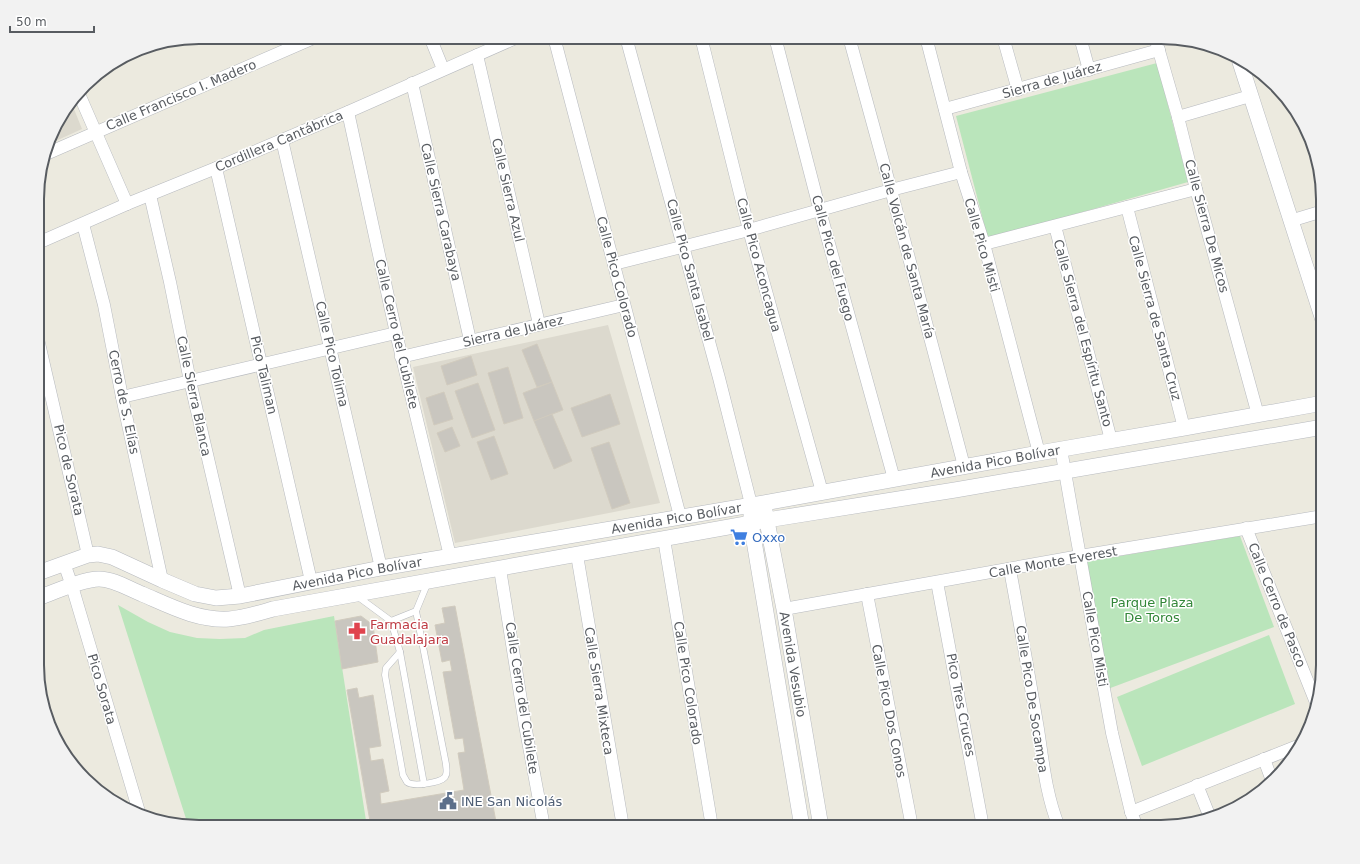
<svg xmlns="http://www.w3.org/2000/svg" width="1360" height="864" font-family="'DejaVu Sans',sans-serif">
<rect width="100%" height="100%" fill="#eceadf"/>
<!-- education -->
<g fill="#dcd9ce">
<polygon points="72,104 82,129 49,144 54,127"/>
<polygon points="608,325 660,503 455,543 413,367"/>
</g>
<!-- green -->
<g fill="#bae5bb">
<polygon points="1157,63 1188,182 988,239 956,116"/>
<polygon points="1240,536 1274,627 1105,690 1084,562"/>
<polygon points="118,605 148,622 170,632 197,638 220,639 245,638 264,630 334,616 367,827 199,827 188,825"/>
<polygon points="1269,635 1295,704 1142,766 1117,697"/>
</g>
<!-- building -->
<g fill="#c9c6bf" stroke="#d1cbbe">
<polygon points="537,344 552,382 537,387 522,350"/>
<polygon points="471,356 477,375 447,385 441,366"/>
<polygon points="508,367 523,418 504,424 488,373"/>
<polygon points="552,382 563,410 534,421 523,393"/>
<polygon points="478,383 495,430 472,438 455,391"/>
<polygon points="444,392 453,419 434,425 426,398"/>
<polygon points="610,394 620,424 582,437 571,408"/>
<polygon points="552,414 572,461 554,469 534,421"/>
<polygon points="452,427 460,446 445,452 437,433"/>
<polygon points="494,436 508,474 491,480 477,442"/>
<polygon points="609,442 630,503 612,509 591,448"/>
<polygon points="455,606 497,827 371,827 347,690 357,688 359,698 373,695 381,746 369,748 371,761 383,759 389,791 380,793 381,804 464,790 458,753 465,752 463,738 455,739 443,672 452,671 450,660 442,662 435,625 445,623 442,608"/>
<polygon points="361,616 373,625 378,662 342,669 335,621"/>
</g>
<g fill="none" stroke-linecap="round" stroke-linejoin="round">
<!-- service casing -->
<g stroke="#b7babf" stroke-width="7">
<g id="service">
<polyline points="357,596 391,621 400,652 424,784"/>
<polyline points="391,621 416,611"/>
<path d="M400 652 386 668 385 675 403 775 407 782C413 787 440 783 445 777 448 773 446 768 446 764L416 611 428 582"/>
</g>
</g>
<!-- minor casing -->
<g stroke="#b7babf" stroke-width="13">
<g id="minor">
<polyline points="430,37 443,69"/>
<polyline points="554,37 680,516"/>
<polyline points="626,37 719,378 751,504"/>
<polyline points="701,37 749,230 822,492"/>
<polyline points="775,37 820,211 894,479"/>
<polyline points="849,37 891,190 964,466"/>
<polyline points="926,37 961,172 984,244 1039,453"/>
<polyline points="1003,37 1018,90"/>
<polyline points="1080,37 1089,70"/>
<polyline points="1155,37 1178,117 1196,189 1258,415"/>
<polyline points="477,55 539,324"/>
<polyline points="412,83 470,340"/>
<polyline points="79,94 127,204"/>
<polyline points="945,109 1159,50"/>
<polyline points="348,112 396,333 450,556"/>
<polyline points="1178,117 1250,96"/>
<polyline points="282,140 381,568"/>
<polyline points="46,154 316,37"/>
<polyline points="216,168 311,581"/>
<polyline points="150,195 170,282 190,381 240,596"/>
<polyline points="1127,207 1184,428"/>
<polyline points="1290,221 1323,211"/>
<polyline points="83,224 104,305 122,397 162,580"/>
<polyline points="1055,226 1111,440"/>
<polyline points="38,243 127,204 216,168 348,112 518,37"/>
<polyline points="984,244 1196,189"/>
<polyline points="614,264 749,230 891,190 961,172"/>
<polyline points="38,339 88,555"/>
<polyline points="401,357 624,305"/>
<polyline points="122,397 396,333"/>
<polyline points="1061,449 1072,512 1112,733 1131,812 1137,827"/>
<polyline points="1246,528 1317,705"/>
<polyline points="664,539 712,827"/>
<polyline points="577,555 623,827"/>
<polyline points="64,563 72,586 140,815"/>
<polyline points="500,569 525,725 544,827"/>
<path d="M1010 570C1020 623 1029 676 1038 729 1043 762 1046 795 1059 827"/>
<polyline points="937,582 983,827"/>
<polyline points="867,594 912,827"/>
<polyline points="784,609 1080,556 1323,516"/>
<polyline points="1264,759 1271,778"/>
<polyline points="1197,785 1209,815"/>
<polyline points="1131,812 1300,745"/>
</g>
</g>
<!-- tertiary casing -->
<g stroke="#b7babf" stroke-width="16">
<g id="tertiary">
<polyline points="1239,59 1323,320"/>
<path id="s1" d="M765 511 784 609 821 827"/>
<polyline points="751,513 751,523 802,827"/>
<path id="s2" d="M38 573 88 555 98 554 112 557 162 580 195 594 216 598 240 596 381 568 764 503 1039 453 1184 428 1323 403"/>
<path d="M38 598C54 592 83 579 99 579 114 579 129 589 142 594 170 606 198 621 229 619 244 618 259 613 273 609L767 520 955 490 1323 427"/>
</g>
</g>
<!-- service -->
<use href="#service" stroke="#fff" stroke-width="6"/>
<!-- minor -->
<use href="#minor" stroke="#fff" stroke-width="12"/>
<!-- tertiary -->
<use href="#tertiary" stroke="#fff" stroke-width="15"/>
</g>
<!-- icons -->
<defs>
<g id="supermarket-bare" transform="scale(1.38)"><path d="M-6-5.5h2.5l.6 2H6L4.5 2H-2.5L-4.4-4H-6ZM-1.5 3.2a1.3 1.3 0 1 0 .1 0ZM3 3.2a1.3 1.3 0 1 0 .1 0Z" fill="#3f7fe0" stroke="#fff" stroke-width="2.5" paint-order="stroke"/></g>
<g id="pharmacy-bare" transform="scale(1.38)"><path d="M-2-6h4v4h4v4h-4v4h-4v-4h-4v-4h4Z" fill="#e0444e" stroke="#fff" stroke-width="2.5" paint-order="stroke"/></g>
<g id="civic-bare" transform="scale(1.38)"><path d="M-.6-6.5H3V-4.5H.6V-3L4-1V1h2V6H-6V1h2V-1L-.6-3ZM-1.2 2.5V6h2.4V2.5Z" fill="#5c6f8a" stroke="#fff" stroke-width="2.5" paint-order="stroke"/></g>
</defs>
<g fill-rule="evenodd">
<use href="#supermarket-bare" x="739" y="537"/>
<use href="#pharmacy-bare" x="357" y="631"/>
<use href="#civic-bare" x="448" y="801"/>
</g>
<g text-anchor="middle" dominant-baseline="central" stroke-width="3" stroke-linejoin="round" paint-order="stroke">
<!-- street labels -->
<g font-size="13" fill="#585c61" stroke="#fff">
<text transform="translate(1052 80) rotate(-16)">Sierra de Juárez</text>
<text transform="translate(181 95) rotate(-23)">Calle Francisco I. Madero</text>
<text transform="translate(279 141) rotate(-23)">Cordillera Cantábrica</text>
<text transform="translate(508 190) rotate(77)">Calle Sierra Azul</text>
<text transform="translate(441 212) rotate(77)">Calle Sierra Carabaya</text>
<text transform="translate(1207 226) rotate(75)">Calle Sierra De Micos</text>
<text transform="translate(982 245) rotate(74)">Calle Pico Misti</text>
<text transform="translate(907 251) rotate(75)">Calle Volcán de Santa María</text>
<text transform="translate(833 258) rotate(75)">Calle Pico del Fuego</text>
<text transform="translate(759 265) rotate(75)">Calle Pico Aconcagua</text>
<text transform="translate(690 270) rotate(75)">Calle Pico Santa Isabel</text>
<text transform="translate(617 277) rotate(75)">Calle Pico Colorado</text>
<text transform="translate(1155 318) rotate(75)">Calle Sierra de Santa Cruz</text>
<text transform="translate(513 331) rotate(-13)">Sierra de Juárez</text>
<text transform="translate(1083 333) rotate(75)">Calle Sierra del Espíritu Santo</text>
<text transform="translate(397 334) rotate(77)">Calle Cerro del Cubilete</text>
<text transform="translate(332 354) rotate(77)">Calle Pico Tolima</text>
<text transform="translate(264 375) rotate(77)">Pico Taliman</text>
<text transform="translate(194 396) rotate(78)">Calle Sierra Blanca</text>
<text transform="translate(124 402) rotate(78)">Cerro de S. Elías</text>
<text stroke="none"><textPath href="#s2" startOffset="981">Avenida Pico Bolívar</textPath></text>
<text transform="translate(69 470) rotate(77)">Pico de Sorata</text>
<text stroke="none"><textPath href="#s2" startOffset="657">Avenida Pico Bolívar</textPath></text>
<text transform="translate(1053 562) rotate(-10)">Calle Monte Everest</text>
<text stroke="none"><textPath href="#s2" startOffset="333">Avenida Pico Bolívar</textPath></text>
<text transform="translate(1277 605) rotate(68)">Calle Cerro de Pasco</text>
<text transform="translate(1095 639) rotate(80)">Calle Pico Misti</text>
<text stroke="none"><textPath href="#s1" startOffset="156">Avenida Vesubio</textPath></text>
<text transform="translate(688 683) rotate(81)">Calle Pico Colorado</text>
<text transform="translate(102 689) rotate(74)">Pico Sorata</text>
<text transform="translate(599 691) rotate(81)">Calle Sierra Mixteca</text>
<text transform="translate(522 698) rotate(81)">Calle Cerro del Cubilete</text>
<text transform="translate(1032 699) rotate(81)">Calle Pico De Socampa</text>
<text transform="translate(961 705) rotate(79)">Pico Tres Cruces</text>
<text transform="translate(889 711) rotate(79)">Calle Pico Dos Conos</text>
</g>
<!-- shop labels -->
<g font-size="13" fill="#366cbe" stroke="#fff" text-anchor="start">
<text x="752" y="537">Oxxo</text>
</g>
<!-- park labels -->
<g font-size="13" fill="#328638" stroke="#fff">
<text x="1152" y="602">Parque Plaza<tspan x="1152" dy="15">De Toros</tspan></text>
</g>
<!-- health labels -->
<g font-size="13" fill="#be3a42" stroke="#fff" text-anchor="start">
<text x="370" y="624">Farmacia<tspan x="370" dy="15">Guadalajara</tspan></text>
</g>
<!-- service labels -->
<g font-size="13" fill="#4e5e75" stroke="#fff" text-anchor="start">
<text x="461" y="801">INE San Nicolás</text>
</g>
</g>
<!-- crop -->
<path d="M0 0H1360V864H0ZM199 44H1161A155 155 0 0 1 1316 199V665A155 155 0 0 1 1161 820H199A155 155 0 0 1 44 665V199A155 155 0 0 1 199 44Z" fill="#f2f2f2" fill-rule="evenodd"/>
<path fill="none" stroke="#585c61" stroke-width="2" d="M199 44H1161A155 155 0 0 1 1316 199V665A155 155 0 0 1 1161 820H199A155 155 0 0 1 44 665V199A155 155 0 0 1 199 44Z"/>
<!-- scale -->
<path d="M10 26v6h84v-6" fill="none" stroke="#585c61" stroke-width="2"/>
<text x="16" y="26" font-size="12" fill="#585c61" stroke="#ffffff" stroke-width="3" paint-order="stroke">50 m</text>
</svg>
